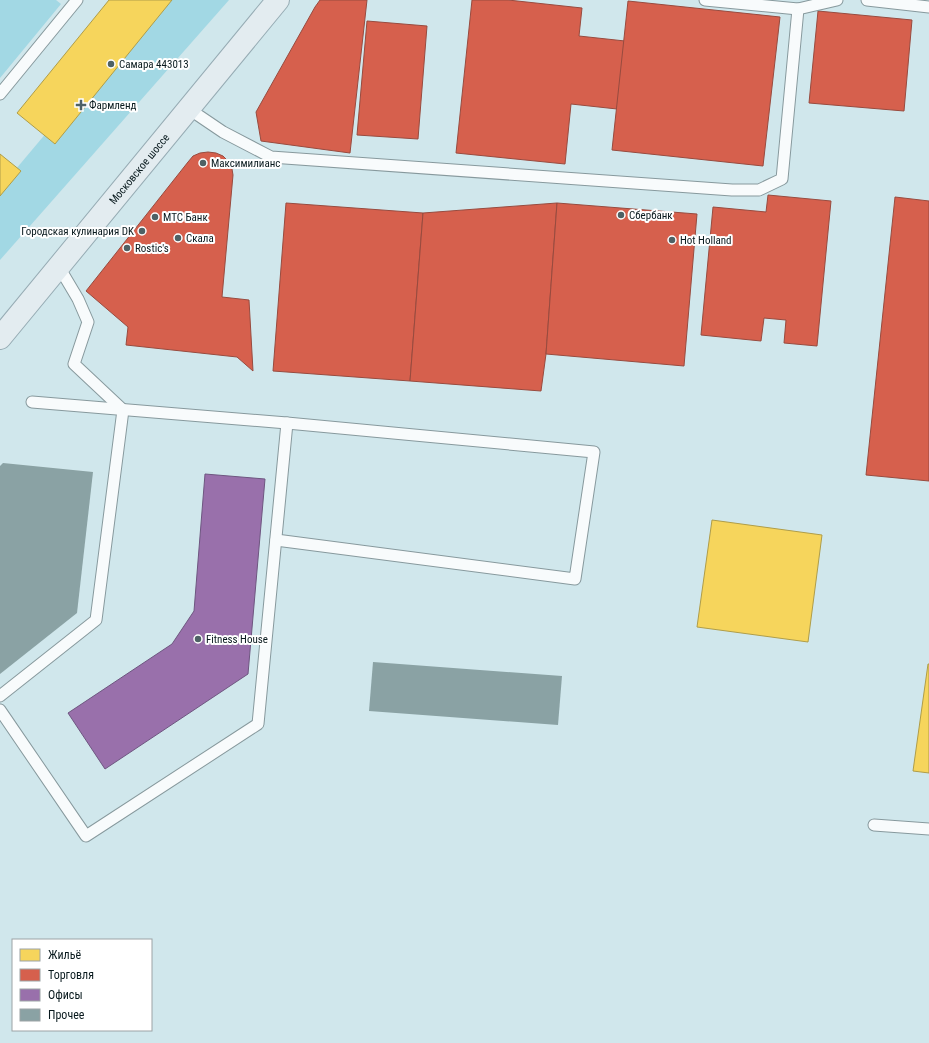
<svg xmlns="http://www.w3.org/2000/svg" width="929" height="1043" font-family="'Roboto Condensed',sans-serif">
<rect width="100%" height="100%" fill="#d0e7ec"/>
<!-- green -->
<g fill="#a2d8e4">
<polygon points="0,0 56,0 61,4 0,78"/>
<polygon points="158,0 229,0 0,260 0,188"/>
</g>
<!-- homes -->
<g fill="#f6d55c" stroke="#af9d49">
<polygon points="109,0 172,0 55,144 17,113"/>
<polygon points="0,154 21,171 0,196"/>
<polygon points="712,520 822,535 808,642 697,627"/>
<polygon points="928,664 929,664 929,773 913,771"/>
</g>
<!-- shops -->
<g fill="#d6604d" stroke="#984b3f">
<polygon points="320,0 367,0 350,153 261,141 256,112 315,7"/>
<polygon points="472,0 508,0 582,8 579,36 625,41 617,109 571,104 565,164 456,153"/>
<polygon points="628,1 780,17 763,166 612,150"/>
<polygon points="818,11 912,20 904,111 809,103"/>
<polygon points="367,21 427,26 418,139 357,135"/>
<polygon points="208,152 216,153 223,156 229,162 232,169 233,175 222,297 249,300 253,371 237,357 126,345 128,327 86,291 188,162 193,156 200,153"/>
<polygon points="768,195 831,201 817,346 784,343 786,320 764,318 761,341 701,335 713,207 766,212"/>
<polygon points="895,197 929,201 929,481 866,475"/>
<polygon points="286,203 423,213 410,381 273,371"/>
<polygon points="557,203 546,354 541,391 410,381 423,213"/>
<polygon points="557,203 697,214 684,366 546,354"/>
</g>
<!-- offices -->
<polygon fill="#9970ab" stroke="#6e5680" points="205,474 265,479 248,674 105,769 68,713 172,644 194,611"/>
<!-- building -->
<g fill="#8aa2a4">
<polygon points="3,463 93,472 77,613 0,674 0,466"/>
<polygon points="373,662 562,676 558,725 369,711"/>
</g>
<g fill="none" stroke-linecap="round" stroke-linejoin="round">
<!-- service casing -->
<g stroke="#87999d" stroke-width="13">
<g id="service">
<polyline points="705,0 798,9"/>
<polyline points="867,0 929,7"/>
<polyline points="0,94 77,0"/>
<polyline points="189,109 223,132 271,157 732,190 759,190 782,179 798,9 837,0"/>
<polyline points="32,402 287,423 594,452 575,579 276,540"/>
<polyline points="0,696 96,620 123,410 74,364 88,322 78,299 59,267"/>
<polyline points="0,710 86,836 258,724 287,423"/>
<polyline points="874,825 929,829"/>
</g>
</g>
<!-- primary casing -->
<g stroke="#97acb4" stroke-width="24">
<g id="primary">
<path id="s1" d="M0 338 278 0"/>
</g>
</g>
<!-- service -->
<use href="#service" stroke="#f8fbfc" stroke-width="11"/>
<!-- primary -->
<use href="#primary" stroke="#e3ecf0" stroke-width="22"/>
</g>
<!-- markers -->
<g fill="#4e6165" stroke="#fff" stroke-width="1.5">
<circle cx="111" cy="64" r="4"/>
<path d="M79 99h4v4h4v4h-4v4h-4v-4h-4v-4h4z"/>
<circle cx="203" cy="163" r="4"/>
<circle cx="621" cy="215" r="4"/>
<circle cx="155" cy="217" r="4"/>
<circle cx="142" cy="231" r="4"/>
<circle cx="178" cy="238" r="4"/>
<circle cx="672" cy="240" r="4"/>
<circle cx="127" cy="248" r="4"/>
<circle cx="198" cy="639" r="4"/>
</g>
<g text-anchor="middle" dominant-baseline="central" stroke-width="4" stroke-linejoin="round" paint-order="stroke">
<!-- poi labels -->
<g font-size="11" fill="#08191d" stroke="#fff" text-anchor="start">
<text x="119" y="64">Самара 443013</text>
<text x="89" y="105">Фармленд</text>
<text x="211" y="163">Максимилианс</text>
<text x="629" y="215">Сбербанк</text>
<text x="163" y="217">МТС Банк</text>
<text x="134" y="231" text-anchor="end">Городская кулинария DK</text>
<text x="186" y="238">Скала</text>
<text x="680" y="240">Hot Holland</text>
<text x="135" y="248">Rostic's</text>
<text x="206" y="639">Fitness House</text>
</g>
<!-- street labels -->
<g font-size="11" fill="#08191d" stroke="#fff">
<text stroke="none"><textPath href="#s1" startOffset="219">Московское шоссе</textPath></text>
</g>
</g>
<!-- legend -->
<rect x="12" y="939" width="140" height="92" fill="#ffffff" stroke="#9ca3a5"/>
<rect x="20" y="949" width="20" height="12" fill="#f6d55c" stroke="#9ca3a5"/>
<text x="48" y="959" font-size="12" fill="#08191d">Жильё</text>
<rect x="20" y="969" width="20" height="12" fill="#d6604d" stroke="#9ca3a5"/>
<text x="48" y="979" font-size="12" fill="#08191d">Торговля</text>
<rect x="20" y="989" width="20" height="12" fill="#9970ab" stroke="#9ca3a5"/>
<text x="48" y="999" font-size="12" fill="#08191d">Офисы</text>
<rect x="20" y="1009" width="20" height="12" fill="#8aa2a4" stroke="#9ca3a5"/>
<text x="48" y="1019" font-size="12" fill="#08191d">Прочее</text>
</svg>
